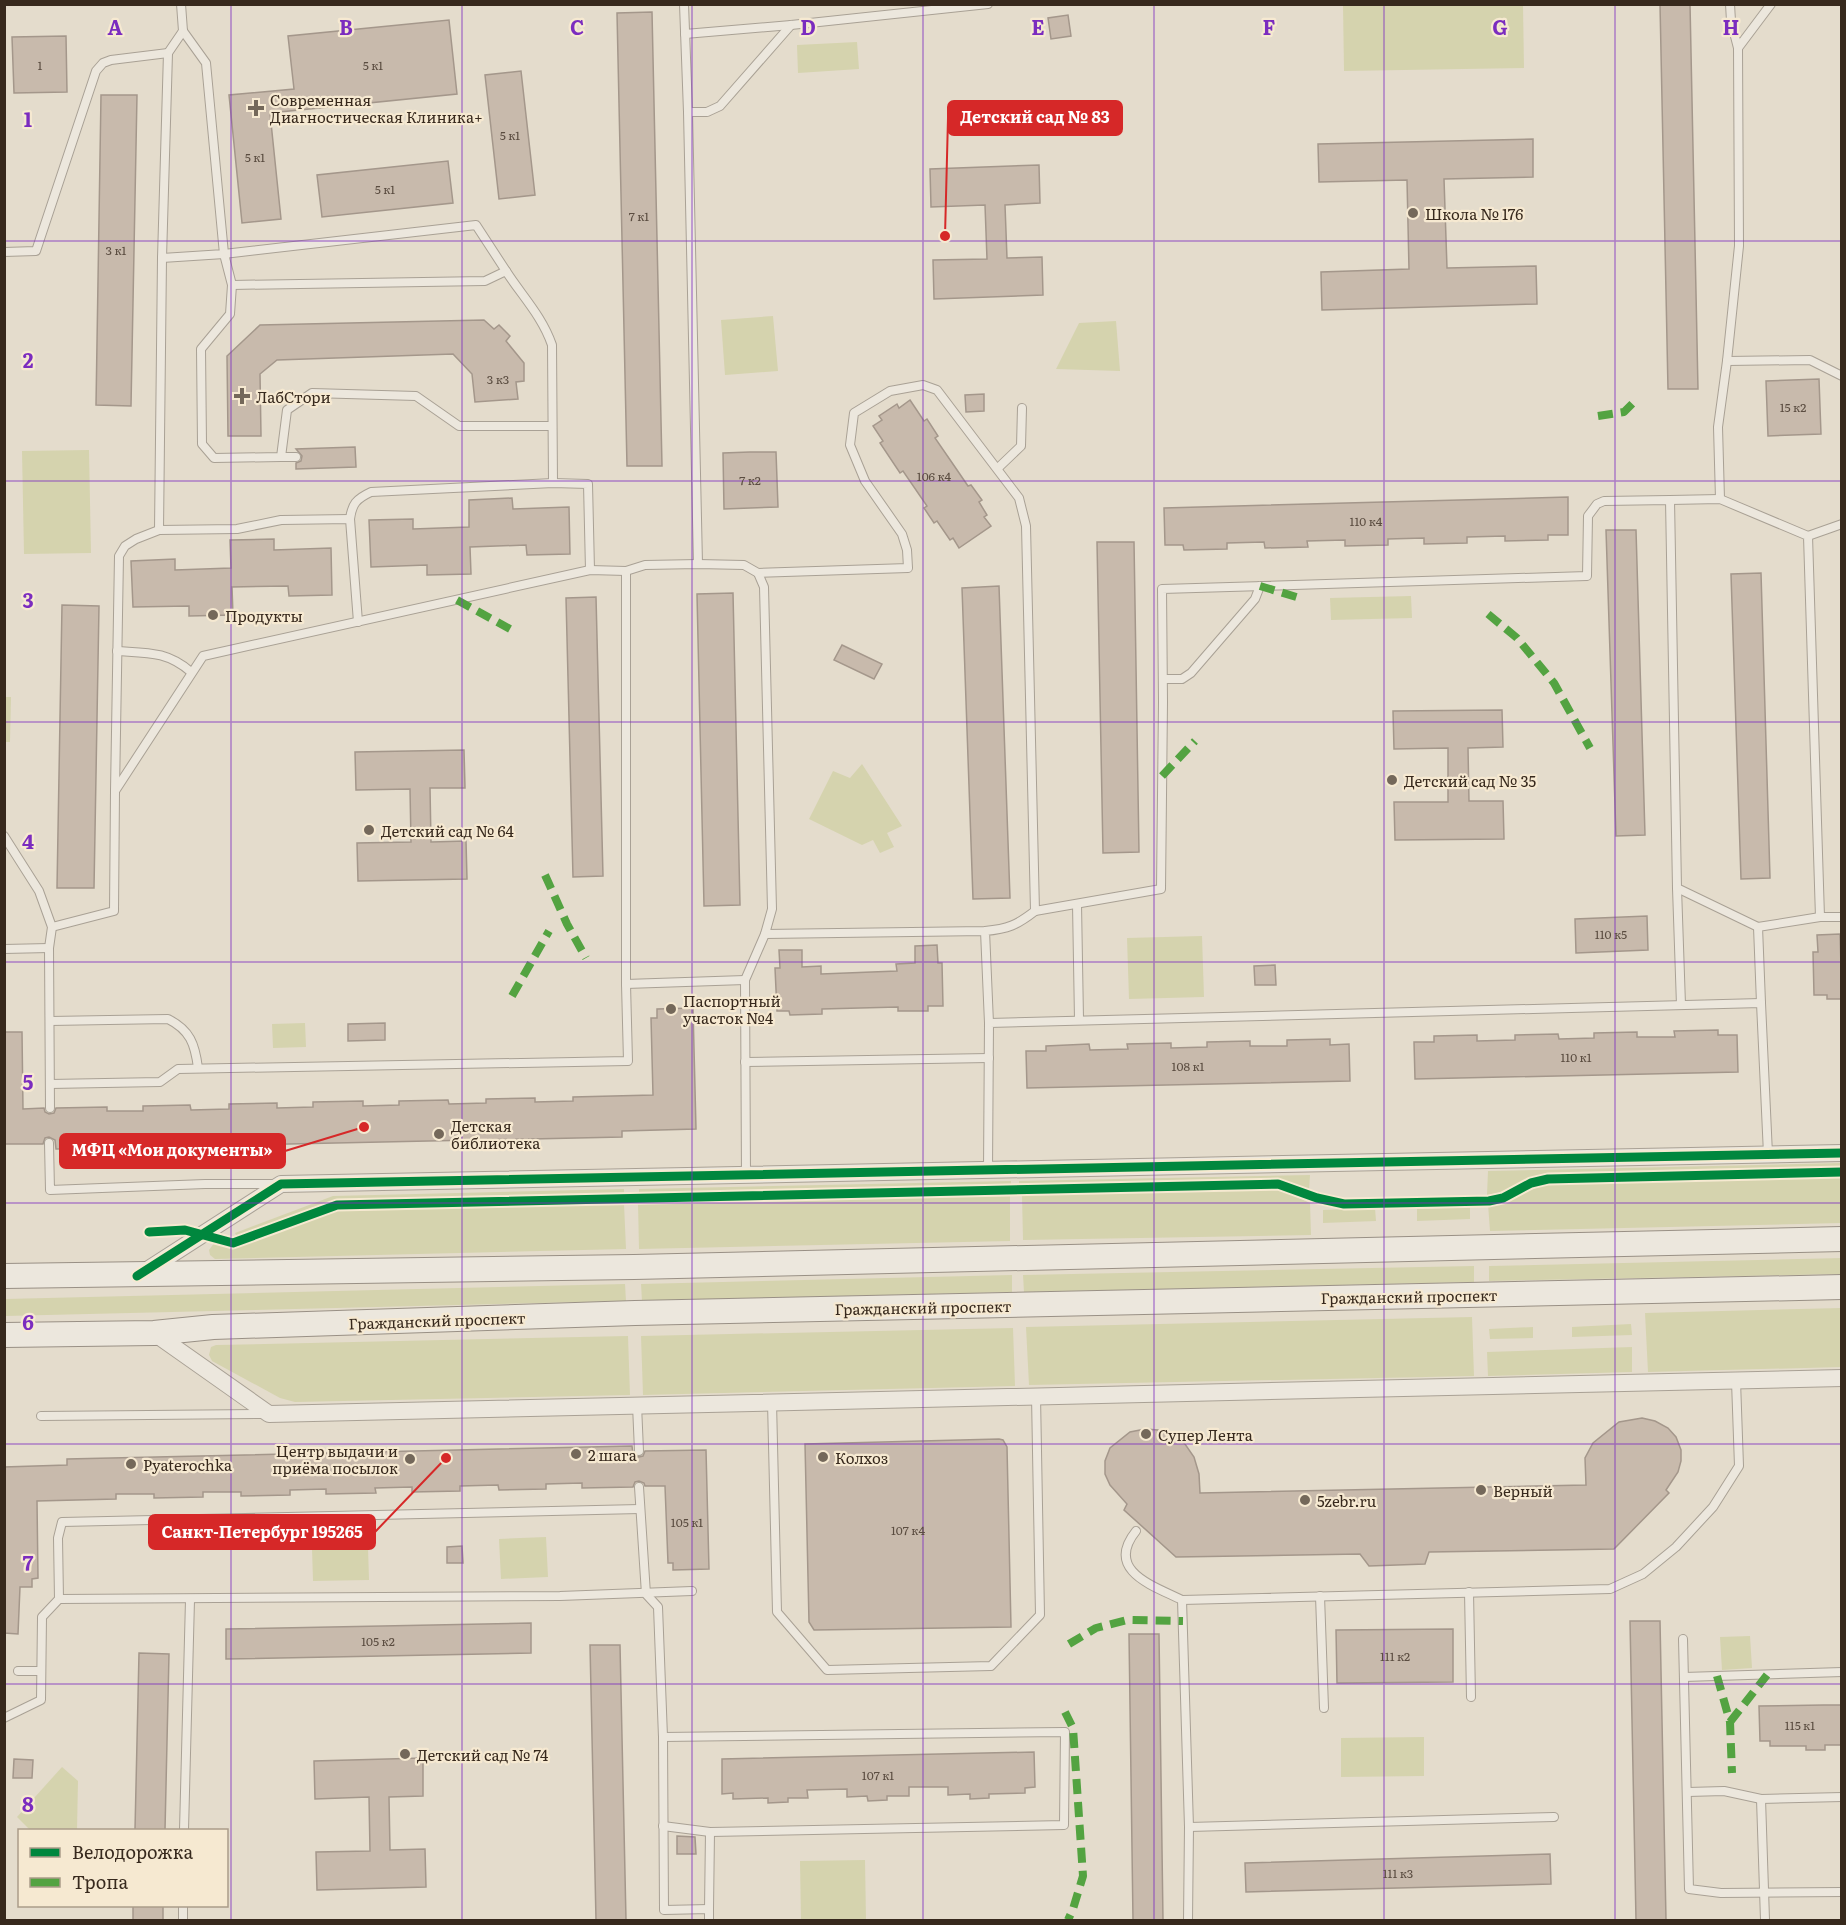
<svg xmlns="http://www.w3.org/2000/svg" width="1846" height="1925" font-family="Literata,serif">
<rect width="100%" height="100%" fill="#e4dccc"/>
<!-- green -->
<g fill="#d5d3ae">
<polygon points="1343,5 1523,5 1524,68 1344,71"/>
<polygon points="857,42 859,69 798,73 797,45"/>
<polygon points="773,316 778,371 725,375 721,320"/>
<polygon points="1116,321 1120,371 1056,369 1079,323"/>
<polygon points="89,450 91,553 24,554 22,451"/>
<polygon points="1411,596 1412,618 1331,620 1330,598"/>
<polygon points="5,697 11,697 10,742 5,742"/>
<polygon points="862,764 902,826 887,833 894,847 880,853 873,840 862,845 809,819 833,771 850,778"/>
<polygon points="1202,936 1204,997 1129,999 1127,938"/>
<polygon points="305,1023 306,1047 273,1048 272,1024"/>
<path d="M1841 1163V1168L1547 1175C1525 1179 1510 1192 1487 1195L1488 1171Z"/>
<polygon points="1310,1175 1309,1191 1278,1181 1019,1185 1019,1181"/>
<path d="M1841 1177V1223L1490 1231 1488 1204C1510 1200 1528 1189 1549 1184Z"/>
<polygon points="1011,1181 1011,1185 639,1193 639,1189"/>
<polygon points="624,1189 624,1194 335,1201 237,1237 235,1233 333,1196"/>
<polygon points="1278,1189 1310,1203 1311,1235 1023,1240 1022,1195"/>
<polygon points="1010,1195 1010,1241 639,1249 638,1203"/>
<polygon points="624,1204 626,1249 215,1259 210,1255 209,1250 215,1242 233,1249 336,1211"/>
<polygon points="1470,1207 1470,1219 1417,1221 1417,1209"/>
<polygon points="1375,1208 1376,1221 1323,1223 1323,1210"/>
<polygon points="1842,1258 1841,1274 1489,1281 1489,1266"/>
<polygon points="1474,1266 1474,1282 1024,1292 1023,1275"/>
<polygon points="1012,1275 1012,1292 642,1301 641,1284"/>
<polygon points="625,1284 626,1301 5,1316 5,1299"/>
<polygon points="1841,1308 1841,1367 1648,1372 1645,1313"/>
<polygon points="1472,1317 1474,1376 1029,1385 1026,1327"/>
<polygon points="1631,1324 1632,1335 1572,1337 1572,1327"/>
<polygon points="1533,1327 1533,1338 1490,1339 1489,1329"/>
<polygon points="1013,1328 1015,1386 643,1395 641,1336"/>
<polygon points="628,1336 630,1395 295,1402 280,1398 212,1361 209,1355 211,1347 216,1345"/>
<polygon points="1632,1347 1632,1372 1488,1376 1487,1352"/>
<polygon points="546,1537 548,1577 501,1579 499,1539"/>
<polygon points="368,1548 369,1580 313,1581 312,1549"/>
<polygon points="1750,1636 1752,1668 1722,1670 1720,1637"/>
<polygon points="1424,1737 1424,1776 1341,1777 1341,1738"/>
<polygon points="62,1767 78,1781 77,1830 30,1830 17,1817"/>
<polygon points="865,1860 866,1920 801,1920 800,1861"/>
</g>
<!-- building -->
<g fill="#c8baac" stroke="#a4978b" stroke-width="1.5">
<polygon points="1660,4 1690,4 1698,389 1668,389"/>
<polygon points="652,12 662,466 627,466 617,13"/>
<polygon points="1068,15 1071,36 1051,39 1048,18"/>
<polygon points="449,20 457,94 270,113 281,219 242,223 229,95 294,89 288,36"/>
<polygon points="66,36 67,92 14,93 12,37"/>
<polygon points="521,71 535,195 499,199 485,75"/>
<polygon points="101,95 137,95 131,406 96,405"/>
<polygon points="1533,139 1533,177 1444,179 1447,268 1536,266 1537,304 1322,310 1321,272 1409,269 1407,180 1319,182 1318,144"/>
<polygon points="448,161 453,203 322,217 317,175"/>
<polygon points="1039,165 1040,203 1005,205 1007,258 1042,257 1043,295 934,299 933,260 987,259 985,205 931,207 930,169"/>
<polygon points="484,320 494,329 499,325 510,336 506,341 524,363 524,381 516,382 518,399 475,402 472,374 453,354 277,360 260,374 261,436 228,436 227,356 260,325"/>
<polygon points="1819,379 1821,434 1768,436 1766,381"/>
<polygon points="984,394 984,411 966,412 965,395"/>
<polygon points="910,400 924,421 927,419 938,436 935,438 955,467 968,486 971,485 982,500 979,502 987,515 984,517 991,526 959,548 953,538 950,540 937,521 934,523 924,508 927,506 903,471 900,473 880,443 883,441 873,426 882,420 879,416 897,404 899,408"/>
<polygon points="355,447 356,467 296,469 296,463 301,461 302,456 296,449"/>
<polygon points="750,452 776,452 778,507 724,509 723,453"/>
<polygon points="1568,497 1568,535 1548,535 1548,540 1505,541 1505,536 1467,537 1467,543 1424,544 1424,538 1388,539 1388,545 1345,546 1345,540 1307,541 1308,547 1265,548 1264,542 1227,543 1227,549 1184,550 1183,545 1165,545 1164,508"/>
<polygon points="512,498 513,509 569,507 570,554 527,555 526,545 470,547 471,574 427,575 427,565 371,567 369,520 413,519 413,529 469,527 469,500"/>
<polygon points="1606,530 1636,530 1645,835 1616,836"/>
<polygon points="274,539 274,550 331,548 332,595 289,596 288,586 232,587 233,615 189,616 189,606 133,607 131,561 175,559 175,570 231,568 230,540"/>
<polygon points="1097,542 1134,542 1139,852 1103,853"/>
<polygon points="1761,573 1770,878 1741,879 1731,574"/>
<polygon points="999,586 1010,898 973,899 962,588"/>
<polygon points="733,593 740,905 704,906 697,594"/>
<polygon points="596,597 603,876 573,877 566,598"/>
<polygon points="62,605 99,606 94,888 57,888"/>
<polygon points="842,645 882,664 874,679 834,660"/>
<polygon points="1502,710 1503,747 1468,748 1469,801 1503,801 1504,839 1395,840 1394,802 1448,802 1448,748 1394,749 1393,711"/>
<polygon points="464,750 465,788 430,788 431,842 466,841 467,879 358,881 357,843 411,842 410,789 356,790 355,752"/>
<polygon points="1647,916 1648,950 1576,953 1575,919"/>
<polygon points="1840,934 1842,999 1827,999 1827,995 1814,995 1813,952 1818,952 1817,935"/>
<polygon points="937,945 938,963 942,963 943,1006 928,1006 928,1011 898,1011 898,1007 822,1009 822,1014 790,1015 789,1011 777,1011 775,968 780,968 779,950 802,950 802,967 821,966 821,974 897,971 896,964 915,963 915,946"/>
<polygon points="1275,965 1276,985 1255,985 1254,966"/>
<polygon points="693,1008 696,1129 622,1131 622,1137 56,1149 55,1140 49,1137 45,1138 43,1144 4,1144 4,1032 22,1032 23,1109 44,1108 45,1112 49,1114 54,1113 56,1108 107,1107 107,1111 143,1111 143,1106 190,1105 191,1110 229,1109 229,1104 277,1103 277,1108 313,1107 313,1102 363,1101 363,1106 399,1105 399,1101 448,1100 449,1104 486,1103 486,1099 535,1098 535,1102 573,1101 573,1097 653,1095 651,1018 657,1018 657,1009"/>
<polygon points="385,1023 385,1040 348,1041 348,1024"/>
<polygon points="1718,1030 1718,1035 1737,1035 1738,1072 1415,1079 1414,1042 1434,1042 1434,1036 1477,1035 1477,1041 1515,1040 1515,1035 1558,1034 1559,1039 1594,1038 1594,1033 1637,1032 1637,1037 1675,1037 1674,1031"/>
<polygon points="1330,1039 1330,1045 1349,1044 1350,1081 1027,1088 1026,1051 1046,1051 1046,1046 1089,1044 1090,1050 1128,1049 1127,1044 1171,1043 1171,1048 1207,1047 1207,1042 1250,1041 1250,1046 1287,1046 1287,1040"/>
<polygon points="1642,1418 1655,1421 1668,1428 1676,1437 1681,1450 1681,1461 1678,1472 1666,1490 1669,1493 1614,1549 1429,1552 1425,1564 1369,1566 1360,1554 1176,1557 1124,1510 1127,1504 1110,1485 1105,1474 1105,1461 1110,1448 1130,1432 1145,1429 1158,1430 1172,1434 1185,1444 1194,1457 1199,1474 1200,1493 1586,1485 1585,1458 1593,1443 1619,1422"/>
<polygon points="999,1439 1003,1440 1007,1447 1011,1627 814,1630 809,1622 805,1444"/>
<polygon points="632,1446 633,1454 639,1457 643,1456 645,1451 706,1450 709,1569 673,1570 673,1563 668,1563 665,1486 645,1486 644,1483 639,1481 635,1482 633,1487 582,1488 582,1483 546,1484 546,1489 499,1490 498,1485 460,1486 460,1491 412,1492 412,1487 375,1488 376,1493 326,1494 326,1489 290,1490 290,1495 241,1496 241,1492 203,1492 203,1497 154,1498 154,1494 116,1494 116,1499 37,1501 38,1578 32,1579 32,1587 20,1587 18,1634 4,1633 4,1467 67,1465 67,1459"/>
<polygon points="462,1546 463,1563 447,1563 447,1547"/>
<polygon points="1630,1621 1660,1621 1666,1920 1636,1920"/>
<polygon points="531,1623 531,1653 226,1659 226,1629"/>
<polygon points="1453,1629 1453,1682 1337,1683 1336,1630"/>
<polygon points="1129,1634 1159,1634 1163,1920 1133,1920"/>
<polygon points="590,1645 620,1645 626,1920 596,1920"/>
<polygon points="139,1653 169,1654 165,1830 135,1830"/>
<polygon points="1824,1705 1842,1705 1842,1745 1825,1745 1825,1750 1806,1750 1806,1746 1770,1746 1770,1741 1760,1741 1759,1706"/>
<polygon points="1034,1752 1035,1787 1025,1788 1025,1793 989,1794 989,1798 970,1799 970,1794 948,1795 948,1787 909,1787 909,1796 887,1796 887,1800 868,1801 867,1796 847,1797 847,1789 807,1790 808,1798 788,1798 788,1802 768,1803 768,1798 733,1799 733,1793 722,1794 722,1759"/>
<polygon points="423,1758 423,1796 389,1797 390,1850 425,1849 426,1887 317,1890 316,1852 370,1851 369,1797 315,1799 314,1761"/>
<polygon points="14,1759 33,1760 32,1778 13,1778"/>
<polygon points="677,1836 695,1837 696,1854 677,1854"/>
<polygon points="1550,1854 1551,1884 1246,1892 1245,1863"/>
<rect x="133" y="1905" width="30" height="15"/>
</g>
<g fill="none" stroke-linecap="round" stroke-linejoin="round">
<!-- lane casing -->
<g stroke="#a9a195" stroke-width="10">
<g id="lane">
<polyline points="684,4 688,112 698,564"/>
<polyline points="1730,4 1731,21 1738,48"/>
<polyline points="685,34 791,25 988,4"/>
<polyline points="688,112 707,112 720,106 791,25"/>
<polyline points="4,252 36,251 96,71 103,63 111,60 168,53"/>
<polyline points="162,258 224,254 206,63 183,31"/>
<polyline points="506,271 476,225 224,254 232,285 230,314 201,349 202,444 214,458 281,457 287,410 312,393 416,396 459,426 552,426"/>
<path d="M232 285 485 281 506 271C522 296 542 316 552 345L553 483"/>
<polyline points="1727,361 1810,360 1842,376"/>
<polyline points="281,457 296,457"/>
<polyline points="998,468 1021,446 1022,408"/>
<polyline points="1720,499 1718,427 1727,361 1739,246 1738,48 1771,4"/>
<polyline points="1670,500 1720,499 1808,536 1820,917"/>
<path d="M350 519C352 504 356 499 371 492L553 483 588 484 590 570"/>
<polyline points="159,530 162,258 168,53 183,31 181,4"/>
<polyline points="1808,536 1842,524"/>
<path d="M117 651C147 653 167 651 191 672"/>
<polyline points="1163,679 1182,679 1191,673 1255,599 1260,586"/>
<polyline points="115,791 119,556 125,546 136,539 159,530 237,529 281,520 350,519 358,622"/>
<polyline points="4,836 39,891 52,927 49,948 50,1108"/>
<polyline points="1677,888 1681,1005"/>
<polyline points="1077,904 1079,1019"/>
<polyline points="1035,911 1161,889 1163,702 1162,589 1587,576 1588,516 1597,504 1604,501 1670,500 1677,888 1758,927"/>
<polyline points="52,927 114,911 115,791 203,656 590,570 626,571"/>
<path d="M985 931C1008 929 1017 925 1035 911L1026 526 1019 498 937 390 923 385 890 391 854 413 850 445 865 481 902 534 907 550 908 568 758 573 764 587 772 909 765 934 985 931 989 1023"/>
<polyline points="4,949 49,948"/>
<polyline points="745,980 626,984 626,571 645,565 698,564 744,565 758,573"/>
<polyline points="1761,1003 1758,927 1820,917 1842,917"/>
<path d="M50 1021 168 1019C190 1030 195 1044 198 1068"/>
<polyline points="745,1062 989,1058"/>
<polyline points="50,1084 160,1082 178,1069 628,1061 626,984"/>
<polyline points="49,1143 50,1190 205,1184 277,1184"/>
<polyline points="988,1170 989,1023 1761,1003 1768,1154"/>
<polyline points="746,1175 745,980 765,934"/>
<polyline points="772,1402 777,1612 827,1670 991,1666 1040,1615 1036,1396"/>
<polyline points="637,1405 639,1451"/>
<polyline points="41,1416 266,1414"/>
<polyline points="639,1487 646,1594 658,1607 663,1737 664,1910 709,1909 709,1920"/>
<path d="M1136 1531C1104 1571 1154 1586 1182 1600L1189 1827 1188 1920"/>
<polyline points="1469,1592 1471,1697"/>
<polyline points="1320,1596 1324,1708"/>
<polyline points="59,1599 560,1596 692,1591"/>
<polyline points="1182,1600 1610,1589 1643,1574 1676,1547 1713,1507 1739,1466 1736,1381"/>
<polyline points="1683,1639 1689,1889 1721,1893 1842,1892"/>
<polyline points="18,1671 41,1671"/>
<polyline points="1684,1677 1842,1672"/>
<polyline points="4,1718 41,1700 42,1617 59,1599 58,1538 62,1522 640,1509"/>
<polyline points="663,1737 1065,1732 1064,1825 710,1832 663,1826"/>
<polyline points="1688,1792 1724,1791 1761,1799 1842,1797"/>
<polyline points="1761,1799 1765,1920"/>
<polyline points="1189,1827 1554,1817"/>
<polyline points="184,1830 190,1600"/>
<polyline points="709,1909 710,1832"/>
<polyline points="183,1920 183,1906"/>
</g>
</g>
<!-- street casing -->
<g stroke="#a9a195" stroke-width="18">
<g id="street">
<polyline points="141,1274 281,1184 1842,1153"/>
<polyline points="154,1333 269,1414 1842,1378"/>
</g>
</g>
<!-- secondary casing -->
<g stroke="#999085" stroke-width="26">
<g id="secondary">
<polyline points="4,1276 634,1267 1842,1239"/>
<polyline points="4,1335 154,1333 213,1327 635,1313 1842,1287"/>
</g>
</g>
<!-- lane -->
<use href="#lane" stroke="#ece7dd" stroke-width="8"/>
<!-- street -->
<use href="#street" stroke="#ece7dd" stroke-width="16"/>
<!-- secondary -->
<use href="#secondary" stroke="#ece7dd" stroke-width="24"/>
<!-- quiet -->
<g stroke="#53a341" stroke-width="8" stroke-dasharray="15 8" stroke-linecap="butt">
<polyline points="1598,416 1624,412 1636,400"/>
<polyline points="1260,586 1303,599"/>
<polyline points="457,600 510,629"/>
<polyline points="1488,614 1517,638 1554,683 1590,748"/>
<polyline points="1162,776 1195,741"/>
<polyline points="545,875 567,924 586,958"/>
<polyline points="512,996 549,931"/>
<polyline points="1069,1644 1096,1628 1127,1620 1183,1621"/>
<polyline points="1717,1676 1730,1722 1732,1773"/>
<polyline points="1065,1712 1073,1728 1083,1876 1073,1909 1068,1920"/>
<polyline points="1730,1722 1767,1675"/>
</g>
<!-- cycleway casing -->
<g stroke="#f6e9d1" stroke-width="13">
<g id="cycleway">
<polyline points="149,1232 185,1230 233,1243 337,1205 1278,1184 1317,1198 1344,1204 1489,1201 1503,1198 1531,1183 1548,1179 1842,1172"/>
<polyline points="137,1276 281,1184 1842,1153"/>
</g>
</g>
<!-- cycleway -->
<use href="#cycleway" stroke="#00873e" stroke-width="9"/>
</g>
<!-- grid -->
<path fill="none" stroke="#7b2cbf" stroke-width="1.5" stroke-opacity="0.55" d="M231 4V1920M462 4V1920M692 4V1920M923 4V1920M1154 4V1920M1384 4V1920M1615 4V1920M4 241H1842M4 481H1842M4 722H1842M4 962H1842M4 1203H1842M4 1444H1842M4 1684H1842"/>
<!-- markers -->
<g fill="#74685a" stroke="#f6e9d1" stroke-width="2">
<path d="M253 99h6v6h6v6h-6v6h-6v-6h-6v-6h6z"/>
<circle cx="1413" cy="213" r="6"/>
<path d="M239 387h6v6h6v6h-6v6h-6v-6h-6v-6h6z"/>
<circle cx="213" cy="615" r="6"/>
<circle cx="1392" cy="780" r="6"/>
<circle cx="369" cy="830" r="6"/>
<circle cx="671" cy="1009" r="6"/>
<circle cx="439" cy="1134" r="6"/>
<circle cx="1146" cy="1434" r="6"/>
<circle cx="576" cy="1454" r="6"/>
<circle cx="823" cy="1457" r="6"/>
<circle cx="410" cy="1459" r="6"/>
<circle cx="131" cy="1464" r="6"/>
<circle cx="1481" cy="1490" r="6"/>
<circle cx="1305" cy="1500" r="6"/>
<circle cx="405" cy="1754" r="6"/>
</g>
<g text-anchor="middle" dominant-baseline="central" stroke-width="4.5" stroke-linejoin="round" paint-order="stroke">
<!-- number labels -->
<g font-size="12" fill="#5b4d41">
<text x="40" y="65">1</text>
<text x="373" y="65">5 к1</text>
<text x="510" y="135">5 к1</text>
<text x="255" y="157">5 к1</text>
<text x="385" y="189">5 к1</text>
<text x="639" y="216">7 к1</text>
<text x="116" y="250">3 к1</text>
<text x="498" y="379">3 к3</text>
<text x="1793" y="407">15 к2</text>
<text x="934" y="476">106 к4</text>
<text x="750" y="480">7 к2</text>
<text x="1366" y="521">110 к4</text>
<text x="1611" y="934">110 к5</text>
<text x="1576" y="1057">110 к1</text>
<text x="1188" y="1066">108 к1</text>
<text x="687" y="1522">105 к1</text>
<text x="908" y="1530">107 к4</text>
<text x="378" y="1641">105 к2</text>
<text x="1395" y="1656">111 к2</text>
<text x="1800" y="1725">115 к1</text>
<text x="878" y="1775">107 к1</text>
<text x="1398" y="1873">111 к3</text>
</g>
<!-- poi labels -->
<g font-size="15" fill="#37291d" stroke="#f6e9d1" text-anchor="start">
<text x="270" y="99">Современная<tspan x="270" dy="17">Диагностическая Клиника+</tspan></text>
<text x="1425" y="213">Школа № 176</text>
<text x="256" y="396">ЛабСтори</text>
<text x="225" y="615">Продукты</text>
<text x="1404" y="780">Детский сад № 35</text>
<text x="381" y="830">Детский сад № 64</text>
<text x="683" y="1000">Паспортный<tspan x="683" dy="17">участок №4</tspan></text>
<text x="451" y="1125">Детская<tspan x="451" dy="17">библиотека</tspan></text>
<text x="1158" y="1434">Супер Лента</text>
<text x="398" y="1450" text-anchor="end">Центр выдачи и<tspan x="398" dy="17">приёма посылок</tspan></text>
<text x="588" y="1454">2 шага</text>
<text x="835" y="1457">Колхоз</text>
<text x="143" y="1464">Pyaterochka</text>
<text x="1493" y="1490">Верный</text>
<text x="1317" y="1500">5zebr.ru</text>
<text x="417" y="1754">Детский сад № 74</text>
</g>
<!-- street labels -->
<g font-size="15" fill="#37291d" stroke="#f6e9d1">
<text transform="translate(1409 1296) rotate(-1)">Гражданский проспект</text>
<text transform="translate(923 1307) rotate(-1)">Гражданский проспект</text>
<text transform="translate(437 1320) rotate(-2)">Гражданский проспект</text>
</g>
</g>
<g font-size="20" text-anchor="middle" font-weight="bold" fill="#7b2cbf" stroke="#f6e9d1" stroke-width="4.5" stroke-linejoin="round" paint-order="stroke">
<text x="115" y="35">A</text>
<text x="346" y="35">B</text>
<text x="577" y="35">C</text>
<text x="808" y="35">D</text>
<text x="1038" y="35">E</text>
<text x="1269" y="35">F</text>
<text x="1500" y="35">G</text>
<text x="1731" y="35">H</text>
<text x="28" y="127">1</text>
<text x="28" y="368">2</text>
<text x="28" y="608">3</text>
<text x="28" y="849">4</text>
<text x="28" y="1090">5</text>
<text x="28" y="1330">6</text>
<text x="28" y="1571">7</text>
<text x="28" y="1812">8</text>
</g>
<!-- callouts -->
<path fill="none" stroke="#d62828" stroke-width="2" d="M945 236L948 118M364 1127L285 1151M446 1458L375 1532"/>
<g fill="#d62828" stroke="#f6e9d1" stroke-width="2">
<circle cx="945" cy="236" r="6"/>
<circle cx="364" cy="1127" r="6"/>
<circle cx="446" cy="1458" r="6"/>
</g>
<g fill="#d62828" stroke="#d62828" stroke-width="2">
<rect x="948" y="101" width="174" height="34" rx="6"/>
<rect x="60" y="1134" width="225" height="34" rx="6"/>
<rect x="149" y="1515" width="226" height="34" rx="6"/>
</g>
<g font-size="16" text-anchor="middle" font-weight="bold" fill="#fff">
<text x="1035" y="123">Детский сад № 83</text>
<text x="172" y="1156">МФЦ «Мои документы»</text>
<text x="262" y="1538">Санкт-Петербург 195265</text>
</g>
<!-- border -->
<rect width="1846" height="1925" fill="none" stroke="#37291d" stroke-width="12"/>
<!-- legend -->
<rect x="18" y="1829" width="210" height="78" fill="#f6e9d1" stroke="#aa9c89" stroke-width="1.5"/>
<rect x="30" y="1848" width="30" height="9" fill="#00873e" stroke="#aa9c89" stroke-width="1.5"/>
<text x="72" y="1859" font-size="18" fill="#37291d">Велодорожка</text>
<rect x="30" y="1878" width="30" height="9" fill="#53a341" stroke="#aa9c89" stroke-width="1.5"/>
<text x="72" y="1889" font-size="18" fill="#37291d">Тропа</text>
</svg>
